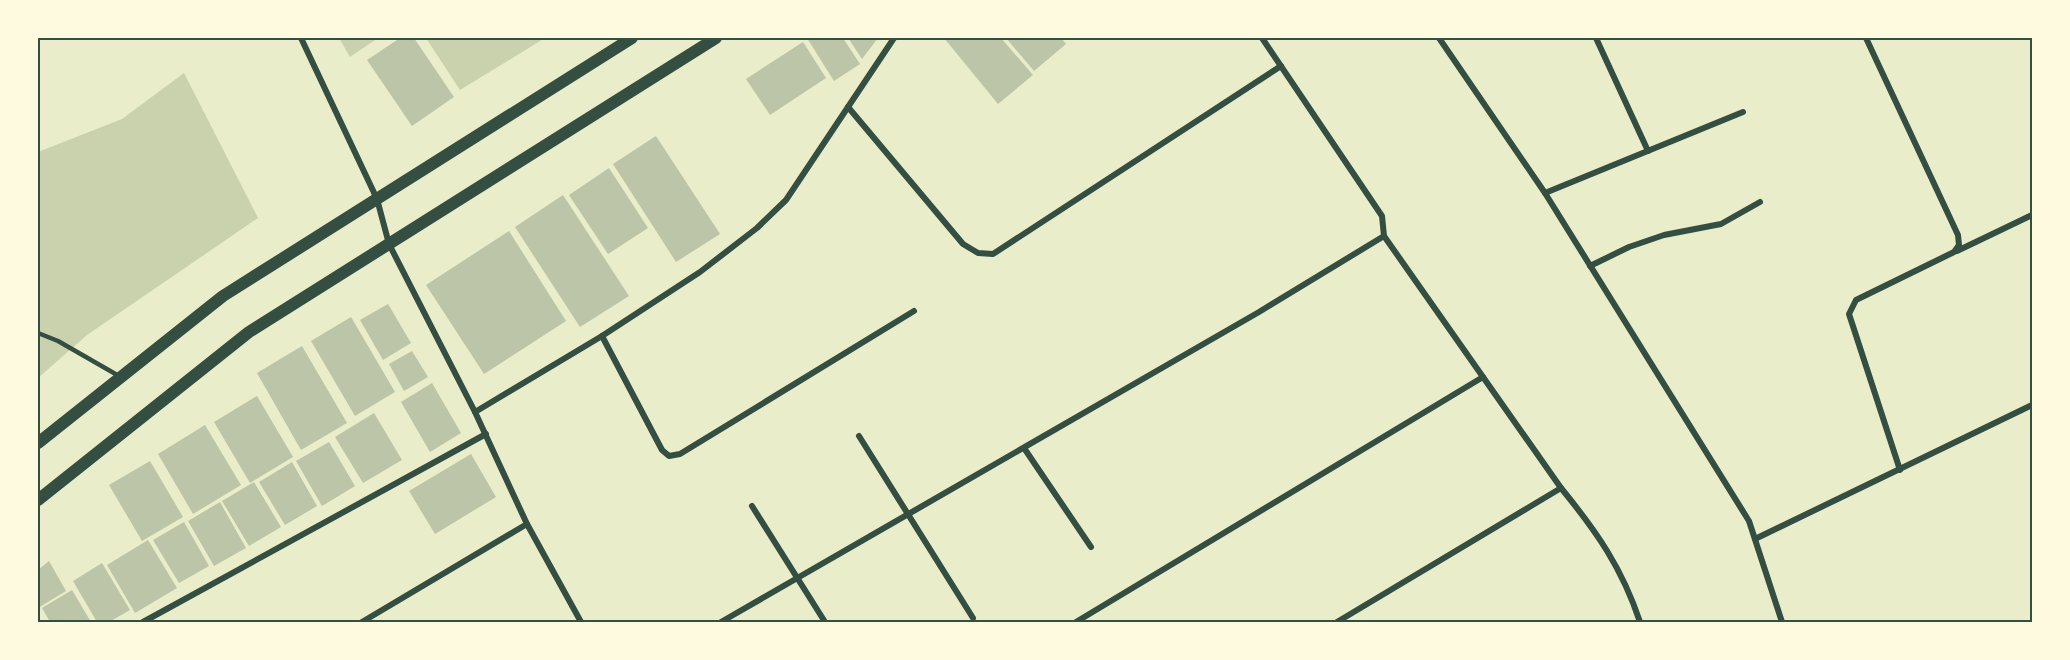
<svg xmlns="http://www.w3.org/2000/svg" width="2070" height="660" font-family="'Open Sans',sans-serif">
<rect width="100%" height="100%" fill="#e9edc9"/>
<!-- green -->
<g fill="#cad2ad">
<polygon points="339,38 378,38 350,57"/>
<polygon points="426,38 545,38 460,90"/>
<polygon points="184,73 258,218 87,335 38,378 38,152 122,119"/>
</g>
<!-- building -->
<g fill="#bcc5a7">
<polygon points="400,38 414,38 454,97 412,126 367,60"/>
<polygon points="807,38 843,38 860,64 834,81"/>
<polygon points="848,38 878,38 862,59"/>
<polygon points="944,38 1001,38 1033,75 998,104"/>
<polygon points="1006,38 1061,38 1066,44 1034,71"/>
<polygon points="803,42 826,78 770,115 746,79"/>
<polygon points="656,136 720,234 676,262 613,164"/>
<polygon points="609,168 648,228 608,254 569,195"/>
<polygon points="563,195 629,296 580,327 515,227"/>
<polygon points="509,231 566,321 484,374 426,285"/>
<polygon points="388,304 411,343 383,360 360,320"/>
<polygon points="351,317 395,392 355,416 311,341"/>
<polygon points="302,346 347,423 301,450 257,373"/>
<polygon points="412,351 428,377 404,391 389,364"/>
<polygon points="432,383 461,433 430,452 401,402"/>
<polygon points="257,396 293,457 250,483 214,422"/>
<polygon points="374,413 402,460 363,483 335,437"/>
<polygon points="205,425 241,485 193,514 158,454"/>
<polygon points="329,442 355,486 322,506 296,461"/>
<polygon points="471,454 496,497 435,534 409,491"/>
<polygon points="150,461 183,517 142,541 109,485"/>
<polygon points="292,462 317,506 285,525 259,482"/>
<polygon points="254,482 281,527 249,546 222,501"/>
<polygon points="220,502 246,548 214,566 188,521"/>
<polygon points="184,522 209,566 179,583 153,540"/>
<polygon points="148,540 177,588 135,613 107,565"/>
<polygon points="49,561 66,591 38,608 38,570"/>
<polygon points="102,563 130,610 109,622 97,622 73,581"/>
<polygon points="72,590 91,622 50,622 42,608"/>
</g>
<g fill="none" stroke-linecap="round" stroke-linejoin="round">
<!-- service -->
<polyline stroke="#344e41" stroke-width="4.5" points="38,333 58,341 119,376"/>
<!-- minor -->
<g stroke="#344e41" stroke-width="6">
<polyline points="301,38 377,199 389,244 475,412 527,524 581,622"/>
<polyline points="1439,38 1545,193 1749,521 1782,622"/>
<polyline points="1596,38 1648,151"/>
<polyline points="1866,38 1958,235 1959,245 1954,252 1856,300 1849,314 1900,470"/>
<polyline points="848,107 963,244 978,253 993,254 1281,66"/>
<polyline points="1545,193 1743,112"/>
<polyline points="1957,251 2032,215"/>
<polyline points="1590,266 1629,247 1664,235 1721,224 1760,202"/>
<polyline points="602,336 662,450 669,456 680,454 914,311"/>
<polyline points="475,412 602,336 700,272 757,228 786,200 894,38"/>
<polyline points="859,436 973,618"/>
<polyline points="1024,448 1091,547"/>
<path d="M1561 488C1597 532 1622 568 1640 622"/>
<polyline points="752,506 825,622"/>
<polyline points="1755,539 2032,405"/>
<polyline points="143,622 486,434"/>
<polyline points="362,622 527,524"/>
<polyline points="721,622 1259,312 1384,236 1382,216 1262,38"/>
<polyline points="1076,622 1483,377"/>
<polyline points="1337,622 1561,488 1384,236"/>
</g>
<!-- secondary -->
<g stroke="#344e41" stroke-width="12">
<polyline points="38,443 223,296 632,38"/>
<polyline points="38,500 249,332 716,38"/>
</g>
</g>
<!-- border -->
<rect width="2070" height="660" fill="none" stroke="#fefae0" stroke-width="78"/>
<rect x="39" y="39" width="1992" height="582" fill="none" stroke="#344e41" stroke-width="2"/>
</svg>
